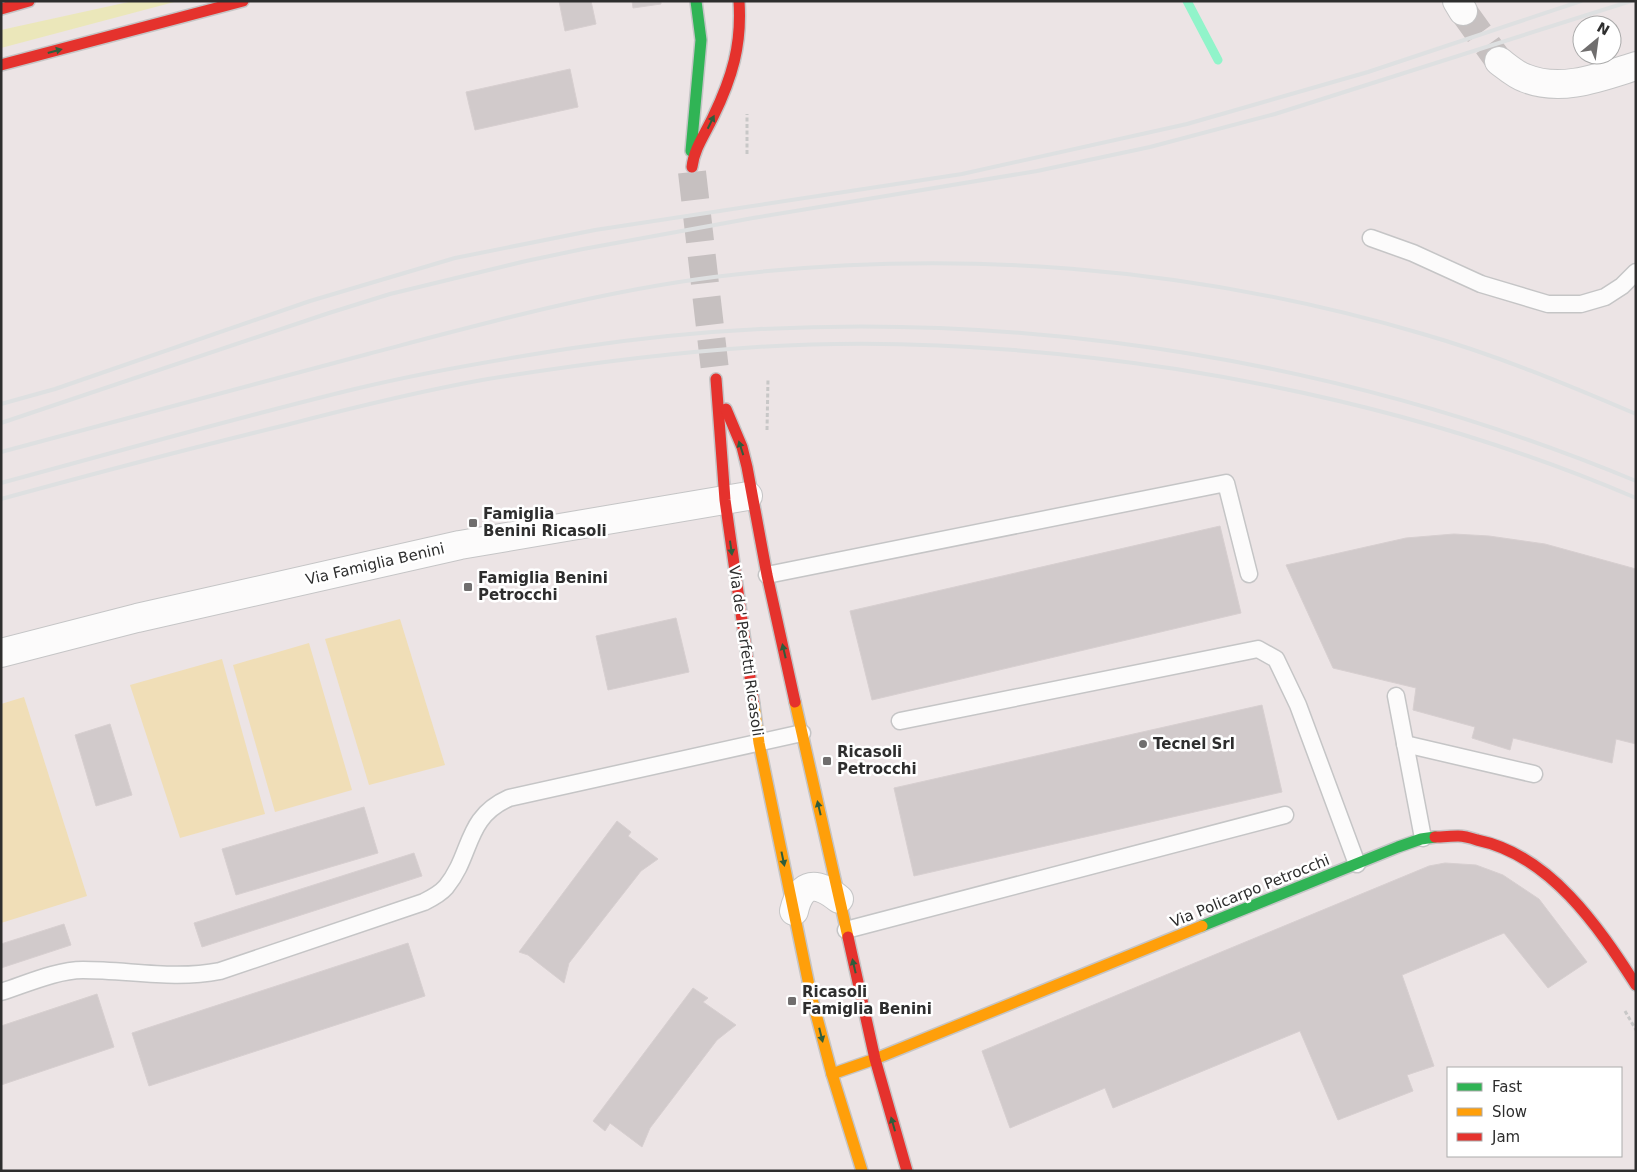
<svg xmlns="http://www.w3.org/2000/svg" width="1637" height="1172" font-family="'DejaVu Sans',sans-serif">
<rect width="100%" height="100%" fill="#ece4e5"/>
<!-- green -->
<polygon fill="#ebe7ba" points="133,1 178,1 1,48 1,30"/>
<!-- pitch -->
<g fill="#f0deb7">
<polygon points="400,619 445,765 369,785 325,639"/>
<polygon points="309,643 352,790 275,812 233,665"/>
<polygon points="222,659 265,814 180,838 130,685"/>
<polygon points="24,697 87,896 1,923 1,704"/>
</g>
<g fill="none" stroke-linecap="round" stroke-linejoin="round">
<!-- stream -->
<polyline stroke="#91f4ca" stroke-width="9" points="1187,1 1218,60"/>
</g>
<!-- building -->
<g fill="#d1cacb" stroke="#d7cfd0">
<polygon points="559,1 591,1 596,24 565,31"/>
<polygon points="632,1 661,1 661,4 633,8"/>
<polygon points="570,69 578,107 475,130 466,92"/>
<polygon points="1220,526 1241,613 872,700 850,611"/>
<polygon points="1454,534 1489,536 1545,544 1636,569 1636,744 1616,739 1612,763 1513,738 1510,750 1472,738 1475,727 1413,710 1416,688 1333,668 1286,565 1406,538"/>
<polygon points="676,618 689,672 608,690 596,636"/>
<polygon points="1262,705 1282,792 914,876 894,788"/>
<polygon points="110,724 132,795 96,806 75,735"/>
<polygon points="364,807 378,853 236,895 222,849"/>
<polygon points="617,821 631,832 628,836 658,859 641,871 569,963 564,983 528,955 519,952"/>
<polygon points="414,853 422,876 202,947 194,923"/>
<polygon points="1445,863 1476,865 1503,875 1539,899 1587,962 1548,988 1504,933 1402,975 1434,1066 1407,1075 1413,1091 1338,1120 1300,1031 1113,1108 1105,1088 1010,1128 982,1051 1429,866"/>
<polygon points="64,924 71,945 1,968 1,944"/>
<polygon points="408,943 425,996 149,1086 132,1033"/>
<polygon points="693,988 708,998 703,1002 736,1025 717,1040 650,1128 642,1147 610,1123 605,1131 593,1121"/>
<polygon points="97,994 114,1047 1,1085 1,1026"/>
</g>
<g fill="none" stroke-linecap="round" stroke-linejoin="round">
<!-- street-tunnel -->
<polyline stroke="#c6c0c0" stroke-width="28" stroke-dasharray="28 14" stroke-linecap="butt" points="1463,11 1499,61"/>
<!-- secondary-tunnel -->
<polyline stroke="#c6c0c0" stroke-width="28" stroke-dasharray="28 14" stroke-linecap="butt" points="692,172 716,379"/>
<!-- lane casing -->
<g stroke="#c5c5c6" stroke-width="19">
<g id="lane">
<polyline points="1371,238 1413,253 1481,284 1548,304 1581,304 1605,297 1622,286 1636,272"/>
<polyline points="767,575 1226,483 1249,574"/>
<polyline points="1396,696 1423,838"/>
<polyline points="900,721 1258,649 1276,659 1298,705 1357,864"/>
<polyline points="1405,744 1534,774"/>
<polyline points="846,930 1285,815"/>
<path d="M1 992C26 984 57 970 83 970 129 970 174 980 220 971L424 902C432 898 440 894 446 887 473 854 464 818 509 798L802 733"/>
</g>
</g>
<!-- street casing -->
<g stroke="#c5c5c6" stroke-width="30">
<g id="street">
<polyline points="1457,1 1463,11"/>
<path d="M1499 61C1507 67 1516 75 1525 78 1561 93 1601 77 1636 66"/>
<polyline points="1,653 137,618 460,545 748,496"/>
<path d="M794 911C801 881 817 881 839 899"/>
</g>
</g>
<!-- fast casing -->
<g stroke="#c5c5c6" stroke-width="14">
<g id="fast">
<polyline points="691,151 701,40 696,1"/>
<polyline points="1202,926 1398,847 1421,839 1435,837"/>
</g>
</g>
<!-- slow casing -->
<g stroke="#c5c5c6" stroke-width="14">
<g id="slow">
<polyline points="795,702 848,937"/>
<polyline points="754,705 759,743 811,995 832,1074 862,1171"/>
<polyline points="832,1074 875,1059 1202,926"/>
</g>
</g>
<!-- jam casing -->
<g stroke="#c5c5c6" stroke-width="14">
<g id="jam">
<polyline points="1,9 29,1"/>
<polyline points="1,65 243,1"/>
<path d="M692 167C694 149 705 134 713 117 732 78 742 45 739 1"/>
<polyline points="716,379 725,500 754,705"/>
<polyline points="726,409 742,447 747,467 767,575 795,702"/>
<path d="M1435 837C1443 837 1451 836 1458 836 1464 836 1471 838 1477 840 1550 855 1598 926 1636 985"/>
<polyline points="848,937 875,1059 907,1171"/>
</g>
</g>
<!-- path -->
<g stroke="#c8c7c7" stroke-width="3" stroke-dasharray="4 2.5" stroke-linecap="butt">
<polyline points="747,154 747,114"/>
<polyline points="767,430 768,379"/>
<polyline points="1625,1011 1636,1030"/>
</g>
<!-- lane -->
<use href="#lane" stroke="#fcfbfb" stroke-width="16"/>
<!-- street -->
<use href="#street" stroke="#fcfbfb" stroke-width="28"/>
<!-- fast -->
<use href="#fast" stroke="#30b455" stroke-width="11"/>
<!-- slow -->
<use href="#slow" stroke="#ff9f0a" stroke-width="11"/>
<!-- jam -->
<use href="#jam" stroke="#e5322d" stroke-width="11"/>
<!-- rail -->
<g stroke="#dee0e1" stroke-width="4">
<polyline points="1,404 55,389 310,301 455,258 595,230 962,174 1187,124 1368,72 1581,1"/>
<polyline points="1,423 329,313 390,294 526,261 583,249 753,218 1037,171 1150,147 1275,114 1631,1"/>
<path d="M1 452C123 419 246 387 368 354 482 324 597 292 714 277 951 247 1193 266 1423 334 1496 355 1566 384 1636 414"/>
<path d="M1 483C120 451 239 417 359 388 429 371 502 359 573 348 930 294 1303 343 1636 481"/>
<path d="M1 499C96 473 191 448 286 425 351 408 416 392 482 380 574 365 665 353 757 347 897 338 1038 348 1176 369 1334 394 1489 435 1636 498"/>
</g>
</g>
<!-- one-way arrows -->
<defs><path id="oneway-solid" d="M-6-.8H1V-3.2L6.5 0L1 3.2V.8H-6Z" transform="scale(1.25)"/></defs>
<g fill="#2f5d3c">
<use href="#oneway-solid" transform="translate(55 51) rotate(-15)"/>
<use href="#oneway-solid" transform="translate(711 122) rotate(-64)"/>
<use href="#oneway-solid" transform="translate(741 448) rotate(-108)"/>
<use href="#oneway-solid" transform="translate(731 548) rotate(82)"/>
<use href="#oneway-solid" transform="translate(784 651) rotate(-103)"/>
<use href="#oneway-solid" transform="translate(819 808) rotate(-103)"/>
<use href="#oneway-solid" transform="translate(783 859) rotate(78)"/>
<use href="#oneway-solid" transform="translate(854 966) rotate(-103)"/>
<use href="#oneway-solid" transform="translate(821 1035) rotate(76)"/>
<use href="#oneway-solid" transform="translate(893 1124) rotate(-106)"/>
</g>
<!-- markers -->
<g fill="#706e6e" stroke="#fff" stroke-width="2">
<rect x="468" y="518" width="10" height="10" rx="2.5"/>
<rect x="463" y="582" width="10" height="10" rx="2.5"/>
<circle cx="1143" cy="744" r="5"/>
<rect x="822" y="756" width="10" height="10" rx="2.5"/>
<rect x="787" y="996" width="10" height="10" rx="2.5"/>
</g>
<g text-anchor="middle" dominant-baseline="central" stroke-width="5" stroke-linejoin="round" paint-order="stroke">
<!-- poi labels -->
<g font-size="15" font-weight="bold" fill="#2e2e2e" stroke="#fff" text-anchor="start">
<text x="483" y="514">Famiglia<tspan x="483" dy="17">Benini Ricasoli</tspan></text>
<text x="478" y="578">Famiglia Benini<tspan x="478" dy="17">Petrocchi</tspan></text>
<text x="1153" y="744">Tecnel Srl</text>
<text x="837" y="752">Ricasoli<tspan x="837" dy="17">Petrocchi</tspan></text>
<text x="802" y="992">Ricasoli<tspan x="802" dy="17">Famiglia Benini</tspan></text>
</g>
<!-- street labels -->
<g font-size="15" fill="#2e2e2e" stroke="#fff">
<text transform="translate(375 564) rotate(-13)">Via Famiglia Benini</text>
<text transform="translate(746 651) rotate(82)">Via de' Perfetti Ricasoli</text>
<text transform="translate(1250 891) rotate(-22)">Via Policarpo Petrocchi</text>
</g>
</g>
<!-- border -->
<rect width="1637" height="1172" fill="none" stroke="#2e2e2e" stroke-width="5"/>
<!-- legend -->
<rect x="1447" y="1067" width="175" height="90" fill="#ffffff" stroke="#ababab"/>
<rect x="1457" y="1083" width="25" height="8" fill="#30b455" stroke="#ababab"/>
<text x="1492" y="1092" font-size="15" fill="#2e2e2e">Fast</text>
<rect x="1457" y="1108" width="25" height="8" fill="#ff9f0a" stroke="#ababab"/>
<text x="1492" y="1117" font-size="15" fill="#2e2e2e">Slow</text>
<rect x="1457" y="1133" width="25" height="8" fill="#e5322d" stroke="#ababab"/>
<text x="1492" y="1142" font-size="15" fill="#2e2e2e">Jam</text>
<!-- north arrow -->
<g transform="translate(1597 40) rotate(29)"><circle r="24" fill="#ffffff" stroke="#ababab"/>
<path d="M0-4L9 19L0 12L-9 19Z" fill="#706e6e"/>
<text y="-8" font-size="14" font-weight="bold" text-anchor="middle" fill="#2e2e2e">N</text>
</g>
</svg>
